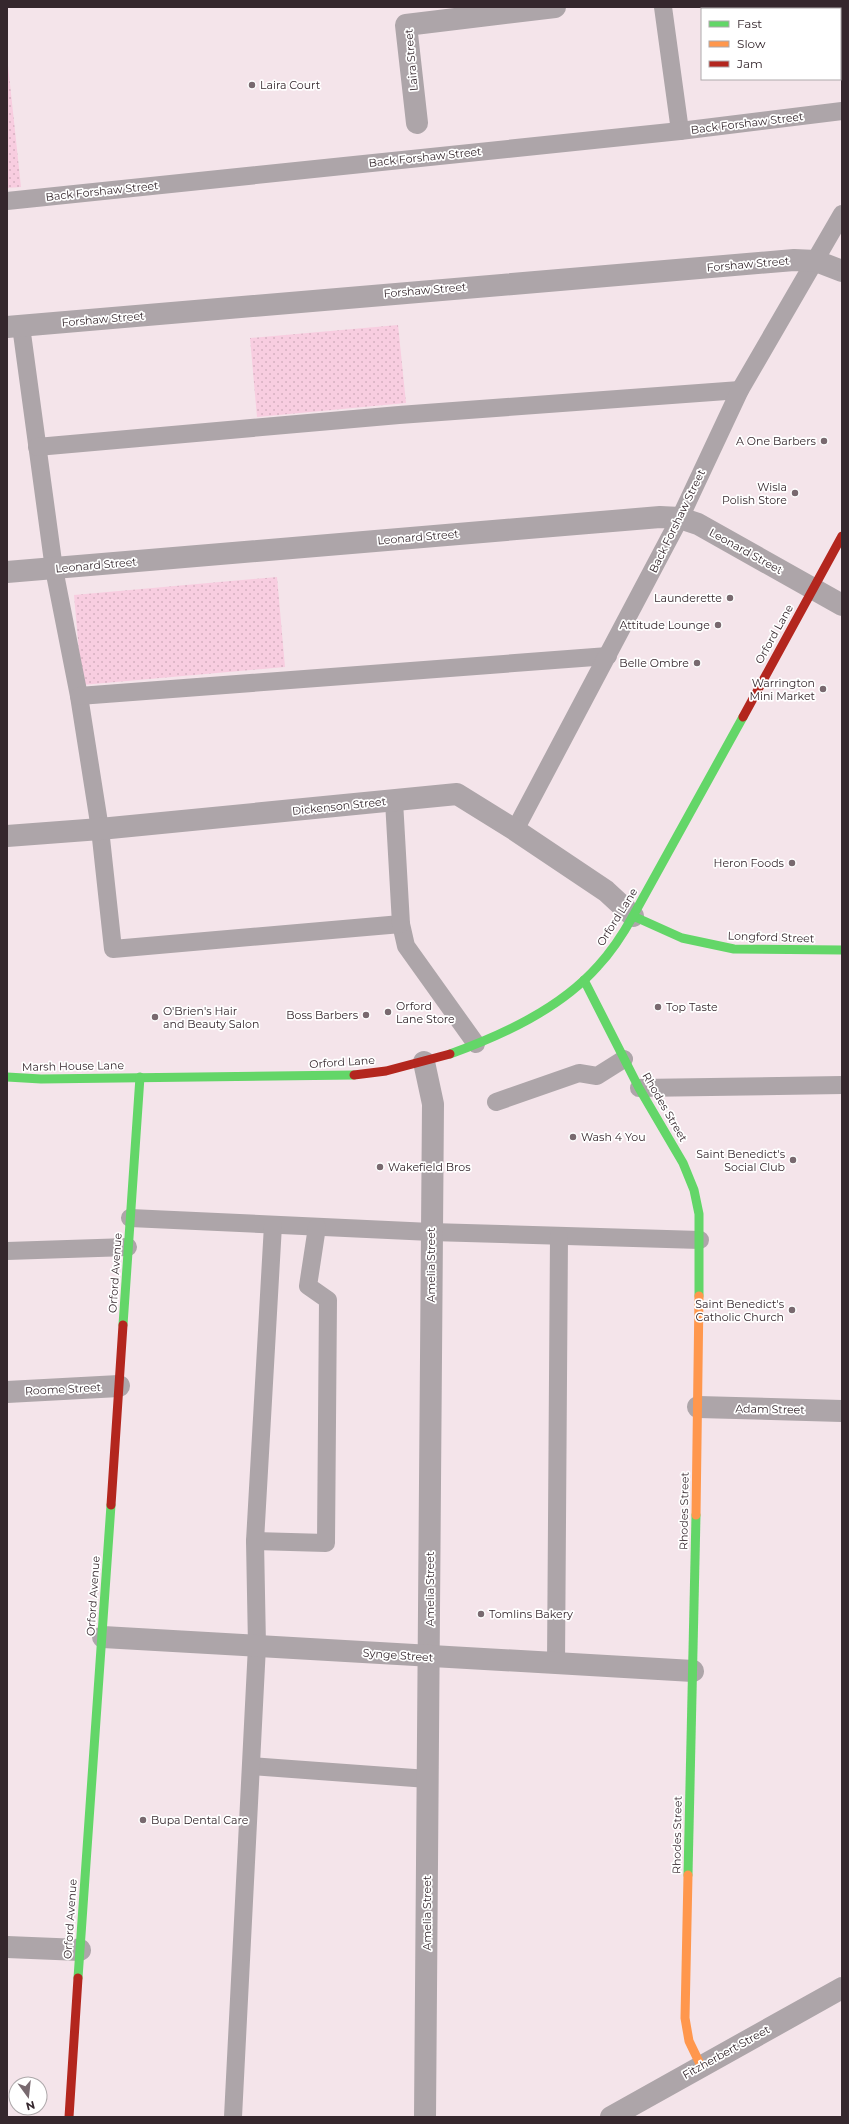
<svg xmlns="http://www.w3.org/2000/svg" width="849" height="2124" font-family="Montserrat,sans-serif">
<defs>
<pattern id="grass-dots" width="8" height="8" patternUnits="userSpaceOnUse"><rect width="8" height="8" fill="#f8cde0"/><path d="M2 2h.1M6 6h.1" fill="none" stroke="#d5b0c0" stroke-width="1.8" stroke-linecap="round"/></pattern>
</defs>
<rect width="100%" height="100%" fill="#f4e4ea"/>
<!-- grass -->
<g fill="url(#grass-dots)">
<polygon points="7,56 21,187 7,188"/>
<polygon points="398,325 406,403 257,417 250,338"/>
<polygon points="277,577 285,667 82,685 74,595"/>
</g>
<g fill="none" stroke-linecap="round" stroke-linejoin="round">
<!-- lane -->
<g stroke="#ada5a9" stroke-width="18">
<polyline points="663,7 680,131"/>
<polyline points="7,201 680,131 842,111"/>
<polyline points="21,326 54,569 79,696 100,829 113,949 401,924 406,946 476,1044"/>
<polyline points="37,447 399,415 740,390"/>
<polyline points="79,696 608,656"/>
<polyline points="394,801 401,924"/>
<polyline points="515,830 680,518 740,390 842,214"/>
<polyline points="639,1088 842,1085"/>
<polyline points="496,1102 579,1073 597,1076 624,1059"/>
<polyline points="130,1218 431,1232 700,1240"/>
<polyline points="7,1251 128,1247"/>
<polyline points="255,1541 326,1543 328,1300 308,1286 317,1227"/>
<polyline points="556,1664 559,1236"/>
<polyline points="251,1766 428,1779"/>
<polyline points="233,2117 257,1646 255,1541 273,1225"/>
</g>
<!-- street -->
<g stroke="#ada5a9" stroke-width="22">
<polyline points="417,123 406,25 555,7"/>
<polyline points="7,327 794,260 816,261 842,271"/>
<polyline points="7,572 660,517 680,518 698,524 842,605"/>
<polyline points="7,836 100,829 457,794 515,830 606,891 633,916"/>
<polyline points="424,1062 433,1104 425,2117"/>
<polyline points="7,1392 119,1386"/>
<polyline points="698,1407 842,1411"/>
<polyline points="103,1637 693,1671"/>
<polyline points="7,1947 80,1950"/>
<polyline points="611,2117 842,1988"/>
</g>
<!-- fast -->
<g stroke="#63d668" stroke-width="9">
<polyline points="633,916 682,938 734,949 842,950"/>
<polyline points="584,980 639,1088 683,1163 694,1190 699,1214 699,1296"/>
<path d="M450 1054C502 1035 560 1009 598 966 612 951 623 934 633 916L743 717"/>
<polyline points="7,1077 41,1079 354,1075"/>
<polyline points="123,1325 140,1077"/>
<polyline points="688,1875 696,1515"/>
<polyline points="78,1978 111,1505"/>
</g>
<!-- slow -->
<g stroke="#ff974d" stroke-width="9">
<polyline points="696,1515 699,1296"/>
<polyline points="688,1875 685,2018 689,2041 701,2066"/>
</g>
<!-- jam -->
<g stroke="#b3261e" stroke-width="9">
<polyline points="743,717 842,536"/>
<polyline points="354,1075 386,1071 450,1054"/>
<polyline points="111,1505 123,1325"/>
<polyline points="69,2117 78,1978"/>
</g>
</g>
<!-- markers -->
<g fill="#78696f" stroke="#fff" stroke-width="1.5">
<circle cx="252" cy="85" r="4"/>
<circle cx="824" cy="441" r="4"/>
<circle cx="795" cy="493" r="4"/>
<circle cx="730" cy="598" r="4"/>
<circle cx="718" cy="625" r="4"/>
<circle cx="697" cy="663" r="4"/>
<circle cx="823" cy="689" r="4"/>
<circle cx="792" cy="863" r="4"/>
<circle cx="658" cy="1007" r="4"/>
<circle cx="388" cy="1012" r="4"/>
<circle cx="366" cy="1015" r="4"/>
<circle cx="155" cy="1017" r="4"/>
<circle cx="573" cy="1137" r="4"/>
<circle cx="793" cy="1160" r="4"/>
<circle cx="380" cy="1167" r="4"/>
<circle cx="792" cy="1310" r="4"/>
<circle cx="481" cy="1614" r="4"/>
<circle cx="143" cy="1820" r="4"/>
</g>
<g text-anchor="middle" dominant-baseline="central" stroke-width="3.5" stroke-linejoin="round" paint-order="stroke">
<!-- street labels -->
<g font-size="11" fill="#35272d" stroke="#fff">
<text transform="translate(411 60) rotate(-95)">Laira Street</text>
<text transform="translate(747 123) rotate(-7)">Back Forshaw Street</text>
<text transform="translate(425 157) rotate(-6)">Back Forshaw Street</text>
<text transform="translate(102 191) rotate(-6)">Back Forshaw Street</text>
<text transform="translate(748 264) rotate(-5)">Forshaw Street</text>
<text transform="translate(425 290) rotate(-5)">Forshaw Street</text>
<text transform="translate(103 319) rotate(-5)">Forshaw Street</text>
<text transform="translate(677 521) rotate(-64)">Back Forshaw Street</text>
<text transform="translate(418 537) rotate(-5)">Leonard Street</text>
<text transform="translate(746 551) rotate(29)">Leonard Street</text>
<text transform="translate(96 565) rotate(-5)">Leonard Street</text>
<text transform="translate(774 634) rotate(-61)">Orford Lane</text>
<text transform="translate(339 806) rotate(-6)">Dickenson Street</text>
<text transform="translate(617 917) rotate(-58)">Orford Lane</text>
<text transform="translate(771 937) rotate(2)">Longford Street</text>
<text transform="translate(342 1062) rotate(-4)">Orford Lane</text>
<text transform="translate(73 1066) rotate(-1)">Marsh House Lane</text>
<text transform="translate(665 1107) rotate(60)">Rhodes Street</text>
<text transform="translate(431 1265) rotate(-90)">Amelia Street</text>
<text transform="translate(115 1273) rotate(-86)">Orford Avenue</text>
<text transform="translate(63 1389) rotate(-3)">Roome Street</text>
<text transform="translate(770 1409) rotate(1)">Adam Street</text>
<text transform="translate(684 1511) rotate(-89)">Rhodes Street</text>
<text transform="translate(430 1589) rotate(-90)">Amelia Street</text>
<text transform="translate(93 1596) rotate(-86)">Orford Avenue</text>
<text transform="translate(398 1655) rotate(4)">Synge Street</text>
<text transform="translate(677 1835) rotate(-89)">Rhodes Street</text>
<text transform="translate(427 1913) rotate(-90)">Amelia Street</text>
<text transform="translate(70 1919) rotate(-86)">Orford Avenue</text>
<text transform="translate(726 2052) rotate(-29)">Fitzherbert Street</text>
</g>
<!-- poi labels -->
<g font-size="11" fill="#35272d" stroke="#fff" text-anchor="end">
<text x="260" y="85" text-anchor="start">Laira Court</text>
<text x="816" y="441">A One Barbers</text>
<text x="787" y="487">Wisla<tspan x="787" dy="13">Polish Store</tspan></text>
<text x="722" y="598">Launderette</text>
<text x="710" y="625">Attitude Lounge</text>
<text x="689" y="663">Belle Ombre</text>
<text x="815" y="683">Warrington<tspan x="815" dy="13">Mini Market</tspan></text>
<text x="784" y="863">Heron Foods</text>
<text x="396" y="1006" text-anchor="start">Orford<tspan x="396" dy="13">Lane Store</tspan></text>
<text x="666" y="1007" text-anchor="start">Top Taste</text>
<text x="163" y="1011" text-anchor="start">O'Brien's Hair<tspan x="163" dy="13">and Beauty Salon</tspan></text>
<text x="358" y="1015">Boss Barbers</text>
<text x="581" y="1137" text-anchor="start">Wash 4 You</text>
<text x="785" y="1154">Saint Benedict's<tspan x="785" dy="13">Social Club</tspan></text>
<text x="388" y="1167" text-anchor="start">Wakefield Bros</text>
<text x="784" y="1304">Saint Benedict's<tspan x="784" dy="13">Catholic Church</tspan></text>
<text x="489" y="1614" text-anchor="start">Tomlins Bakery</text>
<text x="151" y="1820" text-anchor="start">Bupa Dental Care</text>
</g>
</g>
<!-- border -->
<rect width="849" height="2124" fill="none" stroke="#35272d" stroke-width="16"/>
<!-- legend -->
<rect x="701" y="8" width="140" height="72" fill="#ffffff" stroke="#aea9ab"/>
<rect x="709" y="21" width="20" height="6" fill="#63d668" stroke="#aea9ab"/>
<text x="737" y="28" font-size="12" fill="#35272d">Fast</text>
<rect x="709" y="41" width="20" height="6" fill="#ff974d" stroke="#aea9ab"/>
<text x="737" y="48" font-size="12" fill="#35272d">Slow</text>
<rect x="709" y="61" width="20" height="6" fill="#b3261e" stroke="#aea9ab"/>
<text x="737" y="68" font-size="12" fill="#35272d">Jam</text>
<!-- north arrow -->
<g transform="translate(28 2096) rotate(165)"><circle r="19" fill="#ffffff" stroke="#aea9ab"/>
<path d="M0-3L7 15L0 10L-7 15Z" fill="#78696f"/>
<text y="-6" font-size="11" font-weight="bold" text-anchor="middle" fill="#35272d">N</text>
</g>
</svg>
